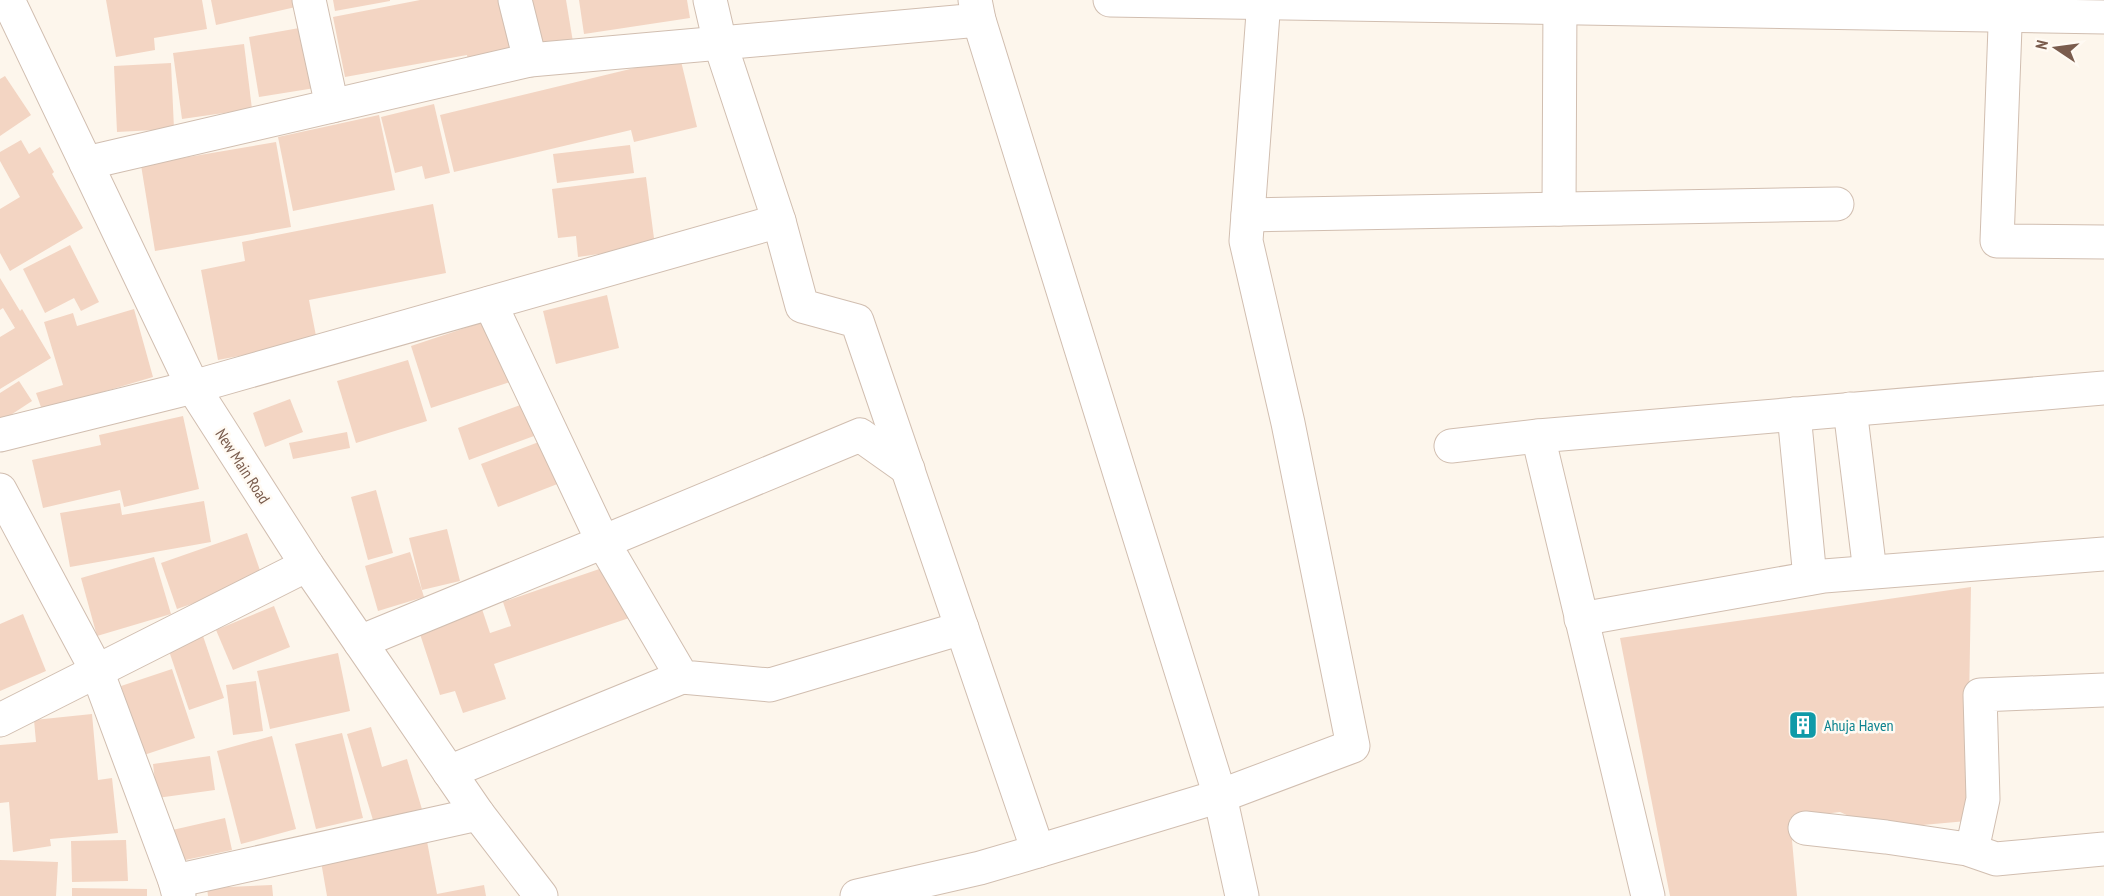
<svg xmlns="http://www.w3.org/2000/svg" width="2104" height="896" font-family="'PT Sans Narrow',sans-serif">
<rect width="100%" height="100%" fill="#fdf6ec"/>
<!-- building -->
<g fill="#f3d5c3">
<polygon points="106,0 202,0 207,29 154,38 155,50 116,57"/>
<polygon points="211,0 299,0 300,6 216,25"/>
<polygon points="333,0 390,0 390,1 335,11"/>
<polygon points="420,0 503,0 512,52 468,60 467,55 345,77 333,17"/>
<polygon points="530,0 566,0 573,42 539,48"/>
<polygon points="579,0 687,0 690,18 584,34"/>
<polygon points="305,27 315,88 259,97 249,37"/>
<polygon points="244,44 252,109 182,119 173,53"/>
<polygon points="680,57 697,127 634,142 631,130 454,172 440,115"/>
<polygon points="171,63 174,129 117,132 114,66"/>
<polygon points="5,76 31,115 0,136 0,79"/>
<polygon points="434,104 450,173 425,179 422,166 395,173 381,117"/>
<polygon points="379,115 395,190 293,211 278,137"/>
<polygon points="21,140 29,154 40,147 54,172 52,174 83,228 10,271 0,253 0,209 20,197 0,161 0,152"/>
<polygon points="276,142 291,227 155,251 141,165"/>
<polygon points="630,145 634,173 557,183 553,154"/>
<polygon points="646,177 655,246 578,257 576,236 558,238 552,189"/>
<polygon points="433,204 446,273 309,300 317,341 218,360 201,270 245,261 242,242"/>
<polygon points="70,245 99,302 81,311 74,298 45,313 23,269"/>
<polygon points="0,278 20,311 22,309 51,358 0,389 0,337 15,328 3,308 0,310"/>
<polygon points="607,295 619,348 556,364 543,311"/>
<polygon points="134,309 153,377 42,410 36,393 63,385 44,322 73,313 77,326"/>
<polygon points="489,320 510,382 431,408 411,346"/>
<polygon points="408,360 427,421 356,443 337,381"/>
<polygon points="19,381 32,401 0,422 0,393"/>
<polygon points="290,399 303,432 265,447 253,413"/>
<polygon points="523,404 534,436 469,460 458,428"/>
<polygon points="183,416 199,489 124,507 120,490 43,508 32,460 101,445 99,435"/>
<polygon points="347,432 350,448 293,459 289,443"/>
<polygon points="544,440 560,483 498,507 481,464"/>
<polygon points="376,490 393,553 368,560 351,497"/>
<polygon points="204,501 211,542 70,567 60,513 120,503 122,515"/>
<polygon points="447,529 460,581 422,590 409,538"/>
<polygon points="247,533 263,579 177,609 161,563"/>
<polygon points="410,552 424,597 378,611 365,566"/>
<polygon points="154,557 171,614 97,636 81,578"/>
<polygon points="614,564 632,617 494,664 506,699 463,713 455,691 440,695 418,628 481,606 490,633 511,626 503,602"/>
<polygon points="1971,587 1967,821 1878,829 1840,812 1790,818 1797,896 1670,896 1620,638"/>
<polygon points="274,606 290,647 233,670 216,630"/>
<polygon points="23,614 46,671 0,691 0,624"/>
<polygon points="203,636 224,698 189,710 168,648"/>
<polygon points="338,653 350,711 270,729 257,671"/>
<polygon points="172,669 195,738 144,755 121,686"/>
<polygon points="256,681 263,731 233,735 226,685"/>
<polygon points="92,714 98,780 112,778 118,833 50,839 51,846 13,852 9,802 0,803 0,745 36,742 34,720"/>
<polygon points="371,727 382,767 407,759 424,816 376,830 347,734"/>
<polygon points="342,733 363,818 316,829 295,744"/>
<polygon points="272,736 296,829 241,844 217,751"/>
<polygon points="210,756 215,790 157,798 153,764"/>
<polygon points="225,818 232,850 176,862 168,831"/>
<polygon points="426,836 437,894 484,885 486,896 327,896 320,856"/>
<polygon points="126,840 128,881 72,882 71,841"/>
<polygon points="0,860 58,862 56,896 0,896"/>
<polygon points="272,885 273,896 208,896 207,888"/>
<polygon points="72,888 147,889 147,896 72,896"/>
</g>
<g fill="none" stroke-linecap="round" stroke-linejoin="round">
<!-- minor casing -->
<g stroke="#d1beb0" stroke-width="35">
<g id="minor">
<polyline points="8,0 193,387 307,565 360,642 478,814 541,896"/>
<polyline points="309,0 332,106"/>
<polyline points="515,0 530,60"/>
<polyline points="975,0 979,20 1220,796 1242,896"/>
<polyline points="1110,0 2104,17"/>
<polyline points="2006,0 1997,241 2104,242"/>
<polyline points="86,163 530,60 979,20"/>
<polyline points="1559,209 1560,0"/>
<polyline points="1248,215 1837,204"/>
<polyline points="779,221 802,306 857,321 1038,851"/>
<polyline points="1850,409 1870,572"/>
<polyline points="1794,414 1810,578"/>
<polyline points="0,435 193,387 779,221 720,43 710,0"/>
<polyline points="1538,436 1648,896"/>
<polyline points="1451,446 1538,436 2104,388"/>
<polyline points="908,469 860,435 603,542 682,677 770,685 962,628"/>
<polyline points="0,490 97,671 175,881 179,896"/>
<polyline points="1581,619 1824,576 2104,554"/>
<polyline points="360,642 603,542 490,303"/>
<polyline points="0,720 307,565"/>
<polyline points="449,772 682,677"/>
<polyline points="1805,828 1886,837 1967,849 1996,859 2104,849"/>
<polyline points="1972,850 1983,799 1980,695 2104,690"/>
<polyline points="175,881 478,814"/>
<polyline points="857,896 980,868 1038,851 1220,796 1353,746 1288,423 1246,241 1264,0"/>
</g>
</g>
<!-- minor -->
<use href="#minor" stroke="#fff" stroke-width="33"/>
</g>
<!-- icons -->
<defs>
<g id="building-square" transform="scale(1.5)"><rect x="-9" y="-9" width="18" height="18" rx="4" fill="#0f9aa8" stroke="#fffaf3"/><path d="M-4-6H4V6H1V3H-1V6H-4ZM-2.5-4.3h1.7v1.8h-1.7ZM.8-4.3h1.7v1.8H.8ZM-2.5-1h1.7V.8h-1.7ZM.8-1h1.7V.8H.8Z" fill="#fff"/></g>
</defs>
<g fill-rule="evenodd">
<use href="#building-square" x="1803" y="725"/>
</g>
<g text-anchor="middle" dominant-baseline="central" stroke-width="5" stroke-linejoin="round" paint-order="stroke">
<!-- street labels -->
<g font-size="16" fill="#7a5c4d" stroke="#fffaf3">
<text transform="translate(243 466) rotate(57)">New Main Road</text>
</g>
<!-- culture labels -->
<g font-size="16" fill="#0d838f" stroke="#fffaf3" text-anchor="start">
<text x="1824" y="725">Ahuja Haven</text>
</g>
</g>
<!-- north arrow -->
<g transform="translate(2056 48) rotate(283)" stroke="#fffaf3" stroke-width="4.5" paint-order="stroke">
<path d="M0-4.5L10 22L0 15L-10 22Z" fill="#7a5c4d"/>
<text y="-9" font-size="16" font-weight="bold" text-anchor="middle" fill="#7a5c4d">N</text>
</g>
</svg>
